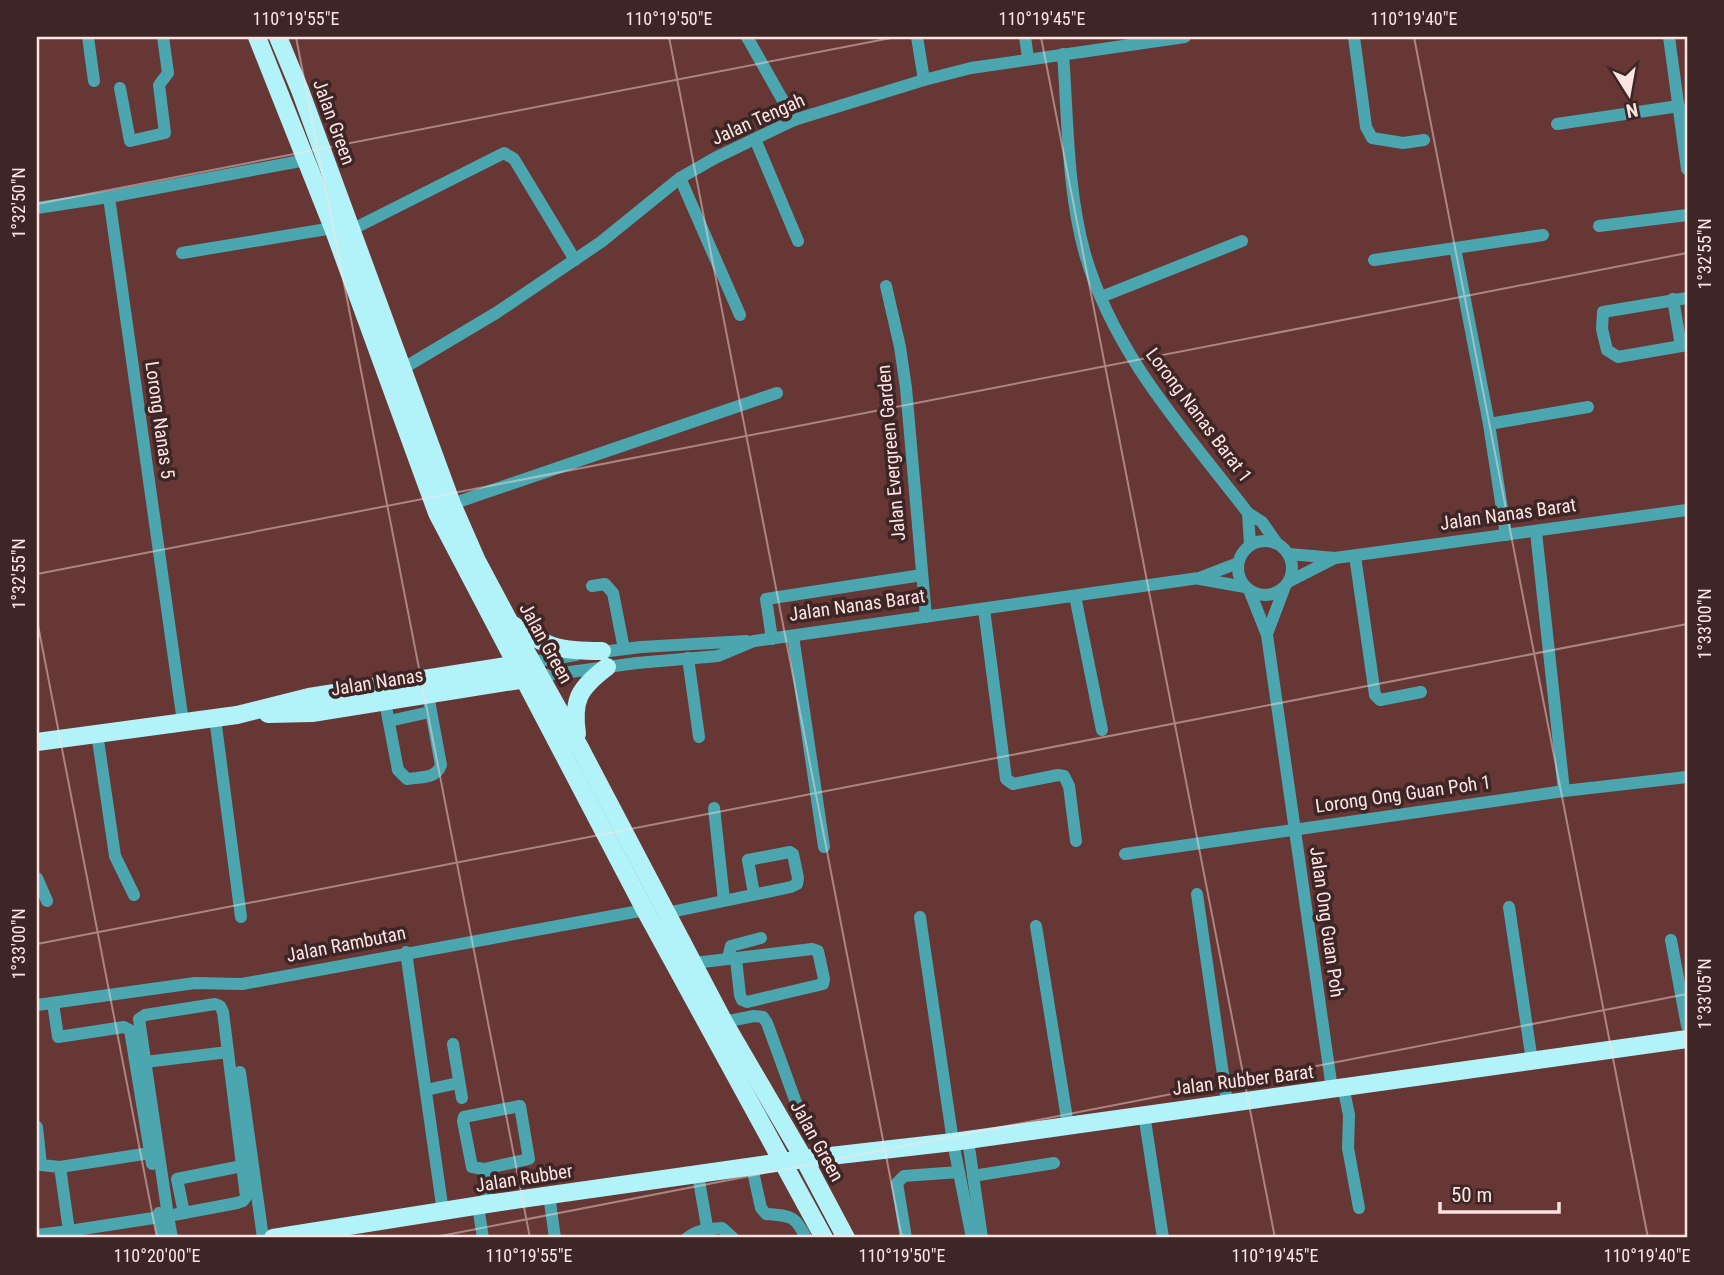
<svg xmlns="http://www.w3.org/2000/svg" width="1724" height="1275" font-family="'Roboto Condensed',sans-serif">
<rect width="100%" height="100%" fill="#673735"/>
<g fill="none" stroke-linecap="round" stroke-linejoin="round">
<!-- minor -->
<g stroke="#4ca6af" stroke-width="12">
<polyline points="88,37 94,81"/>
<polyline points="747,37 794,120"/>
<polyline points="917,37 924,80"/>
<polyline points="1025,37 1028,58"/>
<polyline points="1354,37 1366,127 1372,138 1403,143 1424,140"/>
<polyline points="1669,37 1687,169"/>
<path d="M1063 54C1068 120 1067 190 1085 254 1114 355 1186 432 1248 513L1262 522 1276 542"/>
<polyline points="120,88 130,141 165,133 159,85 168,73 163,37"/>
<polyline points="1557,124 1679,106"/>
<polyline points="755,139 798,241"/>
<polyline points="680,178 740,315"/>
<polyline points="109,197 306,160"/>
<polyline points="37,208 109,197 183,722"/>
<polyline points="1599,226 1687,215"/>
<polyline points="351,230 504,153 514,159 575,260"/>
<polyline points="1455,248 1489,424 1506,535"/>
<polyline points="182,253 333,228"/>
<polyline points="1374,260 1543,235"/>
<polyline points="886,286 900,347 906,388 926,617"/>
<polyline points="1101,297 1242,241"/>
<polyline points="1687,298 1603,312 1602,329 1607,350 1618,357 1687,345"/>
<polyline points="1673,299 1681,346"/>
<polyline points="402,369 496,313 601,242 680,178 715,158 794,120 924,80 971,68 1185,37"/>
<polyline points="1489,424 1588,407"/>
<polyline points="452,504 777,393"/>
<polyline points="1248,513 1250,545"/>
<polyline points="1536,532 1564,791"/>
<circle cx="1265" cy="568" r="27"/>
<polyline points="1289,554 1335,558 1687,510"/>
<polyline points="1355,556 1375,695 1380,700 1421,692"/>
<polyline points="1200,579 1245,587"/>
<polyline points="1290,581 1335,558"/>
<polyline points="592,586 605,584 613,593 624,649"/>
<polyline points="1250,592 1267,635 1332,1089"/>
<polyline points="1075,596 1102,730"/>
<polyline points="984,609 1006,779 1013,784 1058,775 1064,776 1069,786 1076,841"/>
<polyline points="1267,634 1284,589"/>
<polyline points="793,636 824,847"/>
<polyline points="772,639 766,599 922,575"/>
<polyline points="594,653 641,647 747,641"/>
<polyline points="688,658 699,737"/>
<polyline points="532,662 576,655"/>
<polyline points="540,676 637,663 718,656 754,641 1199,578 1238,563"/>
<path d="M385 702 398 770 407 779C421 777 436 779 441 765L428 695"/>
<polyline points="215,718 241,917"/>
<polyline points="389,721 430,712"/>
<polyline points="97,733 115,856 134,895"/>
<polyline points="714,808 724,900"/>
<polyline points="1125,854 1564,791 1687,777"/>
<polyline points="37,878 47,901"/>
<polyline points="1197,894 1227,1102"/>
<polyline points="1509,907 1532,1061"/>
<polyline points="666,913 791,887 797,884 798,878 793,854 790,852 748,860 754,894"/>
<polyline points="920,917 953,1142 972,1238"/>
<polyline points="1036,926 1068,1125"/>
<polyline points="1671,940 1687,1026"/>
<polyline points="406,952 443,1212"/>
<polyline points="728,958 731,946 761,938"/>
<polyline points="694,963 812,949 818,951 824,979 823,984 747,1002 742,1000 740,995 736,959"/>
<polyline points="53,1003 58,1037 124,1027 130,1030 152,1164"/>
<polyline points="37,1005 195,983 242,984 645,910"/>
<polyline points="724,1022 754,1016 763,1017 767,1023 798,1108"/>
<polyline points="453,1044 462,1098"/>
<polyline points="145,1062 228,1052"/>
<polyline points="240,1072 263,1238"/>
<polyline points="1343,1086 1349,1115 1348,1148 1359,1208"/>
<polyline points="426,1090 458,1083"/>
<polygon points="520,1106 529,1159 484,1169 472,1167 463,1121 464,1117"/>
<polyline points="1144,1114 1163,1238"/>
<polyline points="37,1127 41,1165 60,1167 69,1231 37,1235"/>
<polyline points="968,1140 982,1238"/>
<polyline points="60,1167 150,1153"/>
<path d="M752 1167 761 1208 766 1214C791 1216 795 1215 806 1238"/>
<polyline points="484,1169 487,1204"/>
<polyline points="698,1175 709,1238"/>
<polyline points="973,1176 1054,1163"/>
<polyline points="549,1195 555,1238"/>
<polyline points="478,1206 483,1238"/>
<polyline points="159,1213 163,1238"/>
<polyline points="184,1213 177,1179 242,1166"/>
<polyline points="168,1216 237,1203 243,1201 246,1197 223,1012 220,1006 215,1004 145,1015 139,1019 168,1216 172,1238"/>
<polyline points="69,1231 160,1217"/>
<path d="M687 1238C697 1230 708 1229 722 1228L733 1238"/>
<polyline points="906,1238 897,1183 904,1176 959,1172"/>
</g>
<!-- major -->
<g stroke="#b2f3f9" stroke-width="18">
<polyline points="257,37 333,228 437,513 645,910 824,1238"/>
<polyline points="278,37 300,90 452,504 477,561 510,623 579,746 724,1022 804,1159 846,1238"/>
<path d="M513 625C551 648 557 651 602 651"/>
<polyline points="268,714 312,713 532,678"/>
<path d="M577 734C572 700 579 688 607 667"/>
<polyline points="37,742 237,715 309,697 525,663"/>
<polyline points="273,1238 487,1204 804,1159 953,1142 1687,1039"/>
</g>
</g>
<!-- ticks -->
<path fill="none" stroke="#fde4e2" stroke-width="2" stroke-opacity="0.45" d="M296 37 530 1238M669 37 902 1238M1041 37 1275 1238M1414 37 1648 1238M37 204 896 37M37 574 1687 253M37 620 157 1238M37 944 1687 624M430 1238 1687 994"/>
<g text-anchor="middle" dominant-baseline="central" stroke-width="7" stroke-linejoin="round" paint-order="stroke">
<!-- street labels -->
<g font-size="19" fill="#fde4e2" stroke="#3d2625">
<text transform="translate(758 119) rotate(-24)">Jalan Tengah</text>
<text transform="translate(334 122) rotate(70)">Jalan Green</text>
<text transform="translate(1199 415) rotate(53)">Lorong Nanas Barat 1</text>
<text transform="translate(160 420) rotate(82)">Lorong Nanas 5</text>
<text transform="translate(891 453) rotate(-95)">Jalan Evergreen Garden</text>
<text transform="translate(1508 514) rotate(-8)">Jalan Nanas Barat</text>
<text transform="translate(857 605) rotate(-8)">Jalan Nanas Barat</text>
<text transform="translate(546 643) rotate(61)">Jalan Green</text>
<text transform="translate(377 682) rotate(-9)">Jalan Nanas</text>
<text transform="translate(1403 794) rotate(-8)">Lorong Ong Guan Poh 1</text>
<text transform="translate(1327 922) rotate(82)">Jalan Ong Guan Poh</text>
<text transform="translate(346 944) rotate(-11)">Jalan Rambutan</text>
<text transform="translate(1243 1080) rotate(-7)">Jalan Rubber Barat</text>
<text transform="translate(817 1141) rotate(61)">Jalan Green</text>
<text transform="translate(524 1178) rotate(-9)">Jalan Rubber</text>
</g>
</g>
<!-- border -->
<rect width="1724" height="1275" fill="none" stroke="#3d2625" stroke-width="77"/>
<!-- north arrow -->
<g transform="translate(1629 94) rotate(169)" stroke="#3d2625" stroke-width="5" paint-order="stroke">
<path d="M0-5L12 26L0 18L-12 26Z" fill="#fde4e2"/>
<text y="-10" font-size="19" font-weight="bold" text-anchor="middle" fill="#fde4e2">N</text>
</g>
<!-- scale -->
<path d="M1440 1202v10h119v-10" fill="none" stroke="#fde4e2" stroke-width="3.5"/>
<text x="1451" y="1202" font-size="21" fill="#fde4e2" stroke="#3d2625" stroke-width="5" paint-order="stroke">50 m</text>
<rect x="38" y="38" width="1648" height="1198" fill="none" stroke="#fde4e2" stroke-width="2.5"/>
<g font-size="18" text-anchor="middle" fill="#fde4e2">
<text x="296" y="25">110°19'55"E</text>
<text x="669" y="25">110°19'50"E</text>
<text x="1042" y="25">110°19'45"E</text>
<text x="1414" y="25">110°19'40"E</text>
<text transform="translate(19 203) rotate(-90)" y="6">1°32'50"N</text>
<text transform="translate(1705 254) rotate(-90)" y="6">1°32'55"N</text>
<text transform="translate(19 574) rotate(-90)" y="6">1°32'55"N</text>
<text transform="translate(1705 624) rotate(-90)" y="6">1°33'00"N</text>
<text transform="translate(19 944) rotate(-90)" y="6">1°33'00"N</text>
<text transform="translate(1705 994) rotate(-90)" y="6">1°33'05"N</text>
<text x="157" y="1262">110°20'00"E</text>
<text x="529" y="1262">110°19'55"E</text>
<text x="902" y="1262">110°19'50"E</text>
<text x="1275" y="1262">110°19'45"E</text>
<text x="1647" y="1262">110°19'40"E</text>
</g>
</svg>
